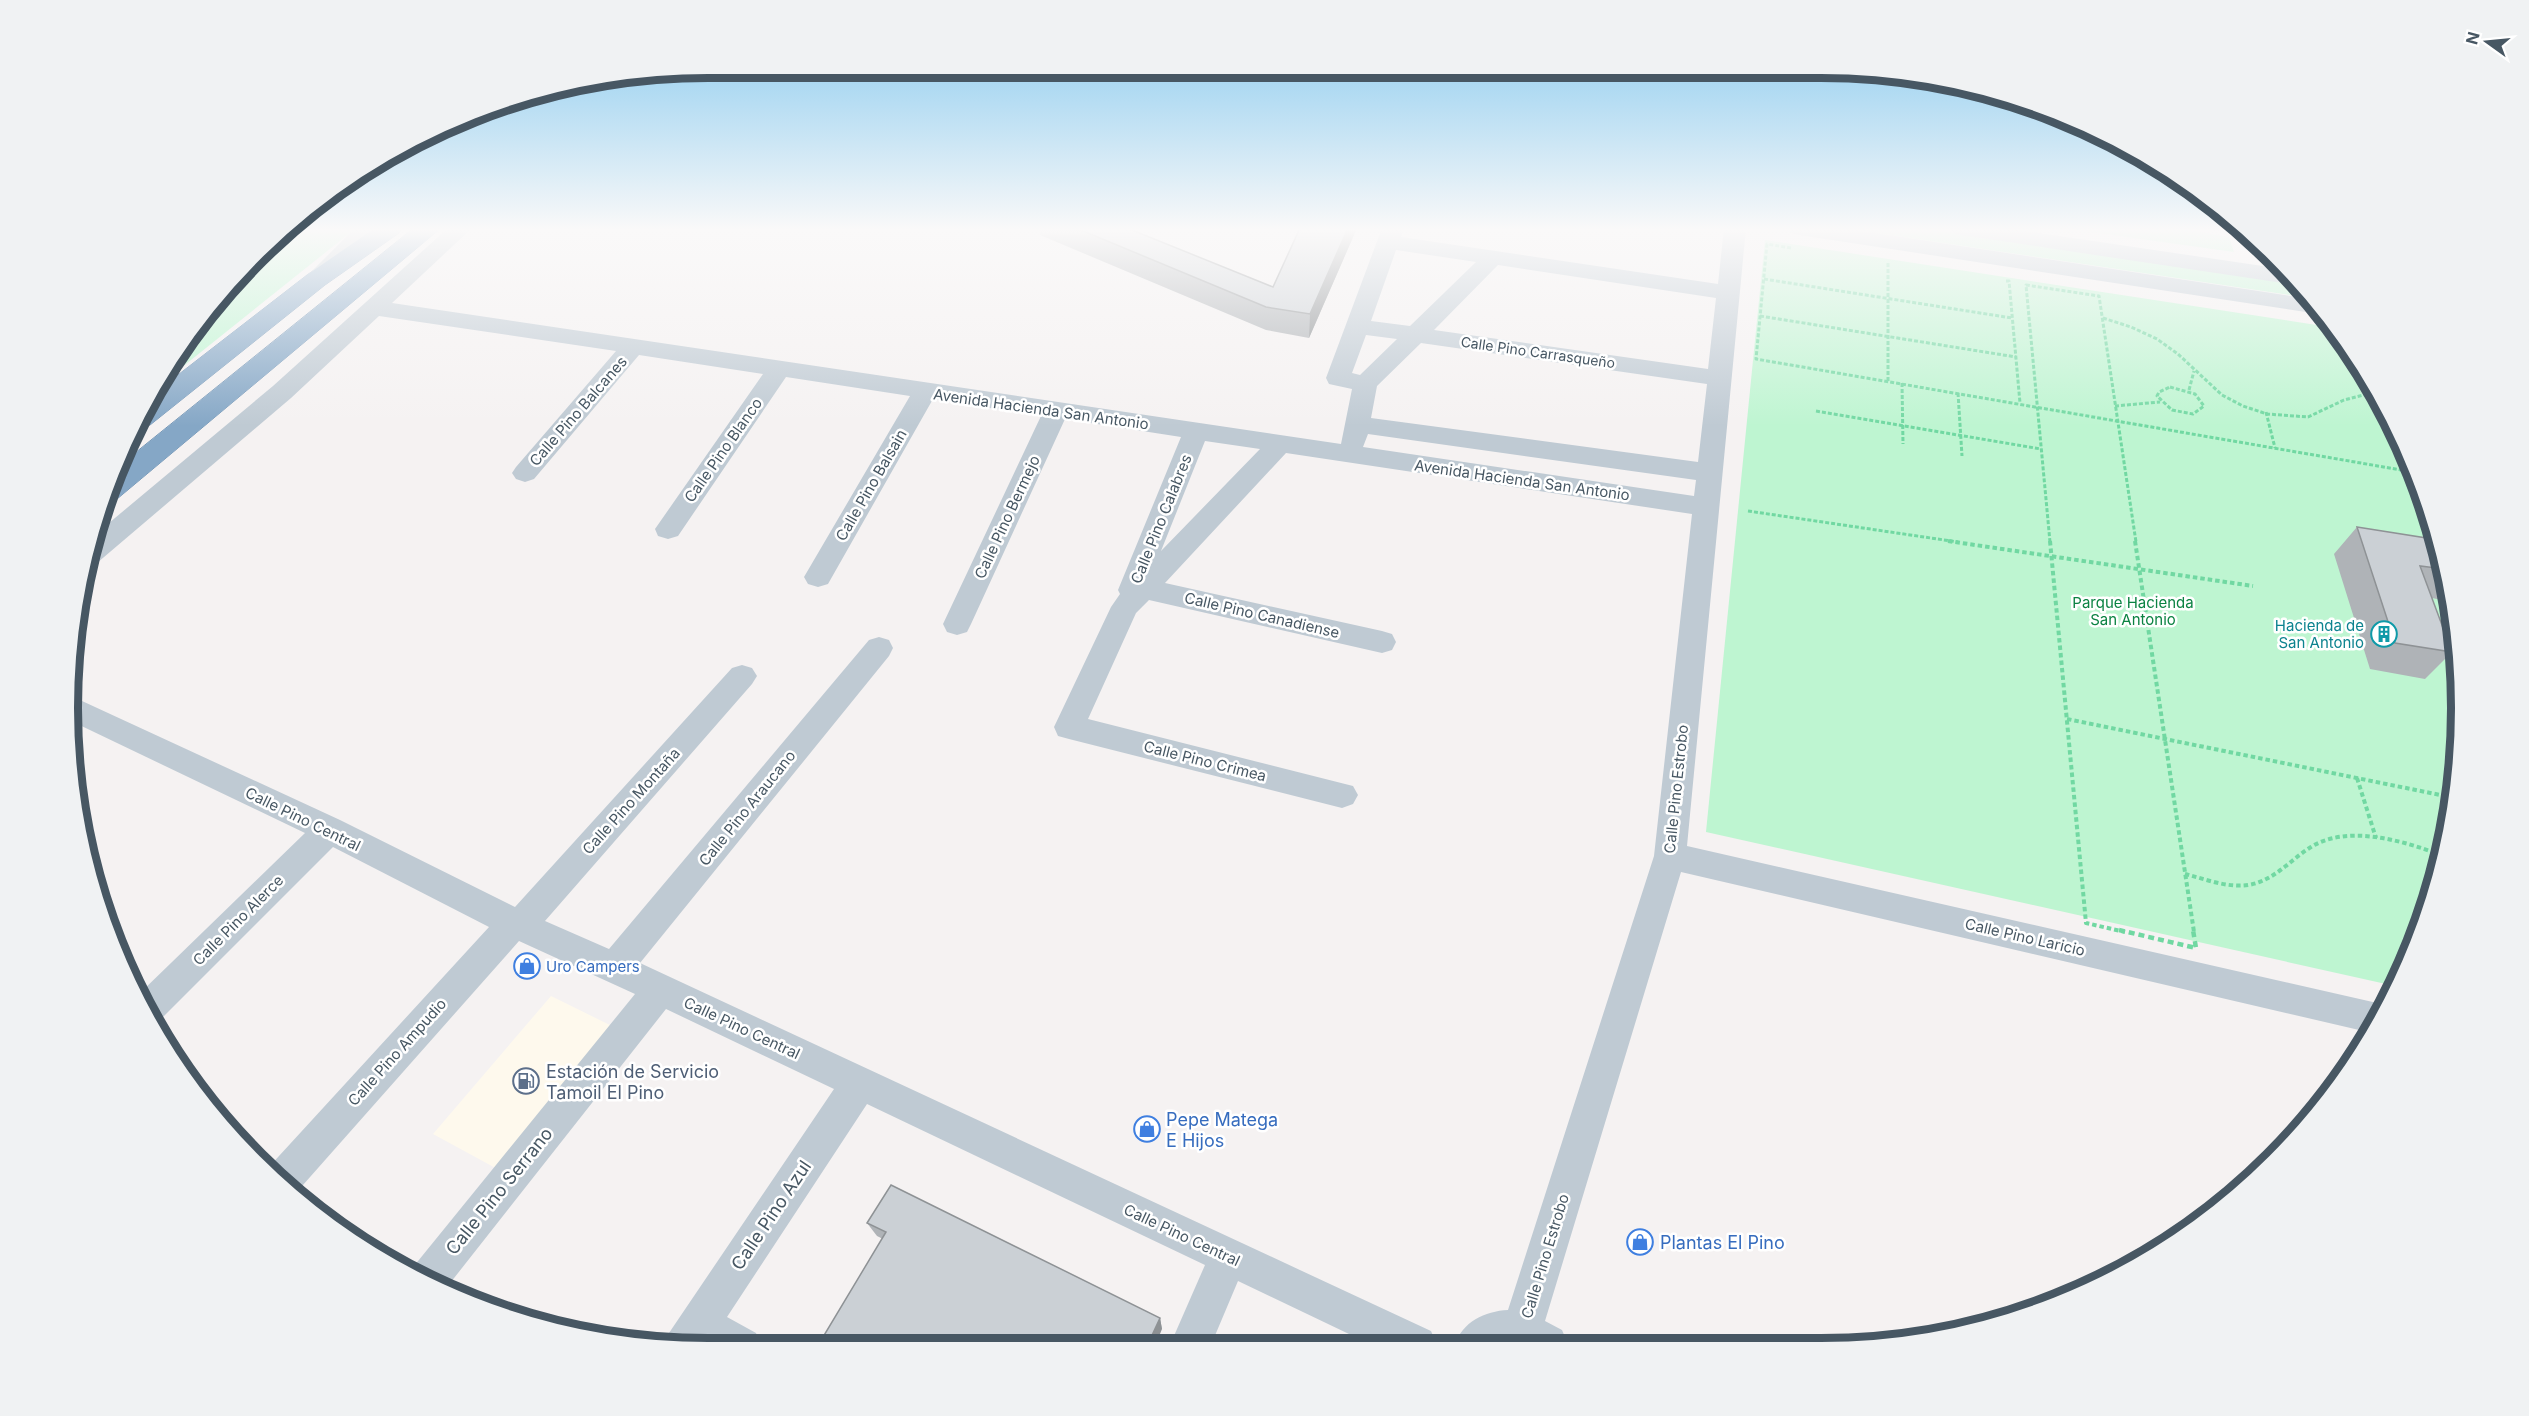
<svg xmlns="http://www.w3.org/2000/svg" width="2529" height="1416" font-family="Inter,sans-serif">
<rect width="100%" height="100%" fill="#f5f2f2"/>
<!-- commercial -->
<polygon fill="#fef9ed" points="551,996 616,1028 501,1171 433,1134"/>
<!-- green -->
<g fill="#bef5d1">
<polygon points="288,228 356,228 156,388 175,352 227,285"/>
<polygon points="1844,228 1918,228 2298,284 2310,298"/>
<polygon points="2062,228 2177,228 2229,237 2234,252"/>
<polygon points="1765,240 2336,328 2395,424 2440,542 2460,666 2456,791 2428,914 2395,986 1706,832"/>
</g>
<g fill="none" stroke-linecap="round" stroke-linejoin="round">
<!-- highway casing -->
<g stroke="#7092b2" stroke-width="1">
<g id="highway">
<polygon points="375,228 403,228 399,233 325,285 150,425 135,427 152,395 307,275"/>
<polygon points="414,228 441,228 117,499 103,501 113,471"/>
</g>
</g>
<!-- path-far2 -->
<g stroke="#71d8a2" stroke-width="3" stroke-dasharray="4 2" stroke-linecap="butt">
<polyline points="1791,248 1767,244 1756,359 2413,472"/>
<polyline points="1888,263 1888,381"/>
<polyline points="1764,279 2012,318"/>
<polyline points="2006,281 2009,281 2020,403"/>
<polyline points="1760,316 2016,357"/>
<polyline points="2103,318 2131,327 2157,339 2178,354 2222,395 2243,406 2267,414 2308,417 2344,400 2375,392"/>
<polyline points="1902,383 1903,444"/>
<polygon points="2170,387 2195,394 2204,406 2193,414 2172,410 2157,396 2159,392"/>
<polyline points="2189,390 2194,371"/>
<polyline points="1958,393 1962,456"/>
<polyline points="2115,406 2160,402"/>
<polyline points="1816,411 2041,449"/>
<polyline points="2266,412 2275,448"/>
<polyline points="1748,511 1958,542"/>
<polyline points="2050,542 2026,285 2099,296 2136,542"/>
</g>
<!-- path-far1 -->
<g stroke="#71d8a2" stroke-width="4" stroke-dasharray="4.5 3" stroke-linecap="butt">
<polyline points="1948,541 2253,586"/>
<polyline points="2050,541 2086,923 2125,932"/>
<polyline points="2135,541 2194,932"/>
<polyline points="2067,719 2455,798"/>
<polyline points="2357,778 2376,838"/>
<path d="M2185 874C2205 879 2227 888 2248 885 2274 881 2290 860 2311 847 2348 824 2404 841 2441 855"/>
</g>
<!-- path -->
<polyline stroke="#71d8a2" stroke-width="4.5" stroke-dasharray="6 4" stroke-linecap="butt" points="2119,930 2196,948 2193,930"/>
<!-- minor -->
<g fill="#bfcad3" fill-rule="evenodd">
<polygon points="355,228 379,228 325,284 317,286 309,284 306,279 309,274"/>
<path d="M448 228H472L392 303 1341 444 1352 389 1329 384 1326 378 1382 228H1404L1401 237 1718 284 1724 228H1746L1687 846 2386 1005 2372 1033 1681 872 1545 1321 1562 1330 1568 1344 1455 1345C1462 1322 1485 1311 1508 1310L1654 856 1692 514 1286 453 1165 583 1382 631 1392 634 1396 642 1392 650 1382 653 1149 600 1136 613 1088 719 1353 786 1358 795 1353 804 1342 808 1069 739 1058 736 1054 727 1111 607 1120 594 1118 590 1181 437 1065 419 971 624 967 632 957 635 947 632 943 624 1041 416 933 399 828 584 818 587 808 584 804 577 910 396 786 377 678 536 668 539 658 536 655 529 763 374 639 355 534 479 525 482 516 479 512 473 516 467 616 351 379 316 291 398 97 563 85 565 91 538 273 386ZM1396 250 1476 262 1410 326 1371 321ZM1498 265 1716 298 1708 369 1434 330ZM1366 335 1397 339 1360 375 1352 373ZM1421 343 1707 384 1698 462 1371 418 1377 386ZM1368 434 1696 480 1694 496 1363 447ZM1205 441 1260 449 1161 551Z"/>
<polygon points="1788,228 1842,228 2311,299 2324,313 2319,314 1799,235 1791,233"/>
<polygon points="1950,228 2005,228 2283,269 2296,282 2290,284 1961,235 1953,233"/>
<polygon points="879,637 889,640 893,648 889,656 640,963 1431,1331 1437,1345 1372,1345 1238,1281 1211,1345 1170,1345 1205,1265 867,1104 727,1317 756,1333 762,1347 663,1347 669,1333 834,1089 666,1009 447,1287 411,1272 414,1266 635,994 519,941 295,1194 268,1168 489,927 333,847 159,1021 154,1024 138,995 305,833 69,720 69,695 340,820 515,907 732,668 742,665 752,668 757,676 752,684 545,921 609,949 869,640"/>
</g>
<!-- highway -->
<use href="#highway" fill="#85a7c6" fill-rule="evenodd"/>
</g>
<!-- wall -->
<g fill="#afb3b7">
<polygon points="1039,228 1127,228 1273,287 1357,228 1309,338 1266,330 1040,235"/>
<polygon points="2195,228 2228,228 2226,232"/>
<polygon points="2357,527 2440,542 2448,594 2442,600 2432,598 2452,652 2425,679 2370,669 2334,554"/>
<polygon points="867,1223 1160,1318 1162,1329 883,1239 877,1236"/>
</g>
<!-- shaded-wall -->
<g fill="#8e9295">
<polygon points="1348,228 1357,228 1309,338 1310,314"/>
<polygon points="1160,1318 1162,1329 1155,1346 1147,1346"/>
</g>
<!-- building -->
<g fill="#cbd0d5" stroke="#8e9295" stroke-width="1.5">
<polygon points="1076,228 1127,228 1273,287 1300,228 1348,228 1310,314 1266,307"/>
<polygon points="2357,527 2439,540 2444,569 2420,566 2452,652 2395,643"/>
<polygon points="891,1185 1160,1318 1147,1346 817,1347 886,1232 867,1223"/>
</g>
<!-- sky -->
<linearGradient id="sky" x2="0" y2="1"><stop stop-color="#81c7ee"/><stop offset="0.54" stop-color="#faf9f9"/><stop offset="1" stop-color="#faf9f9" stop-opacity="0"/></linearGradient>
<rect width="2529" height="426" fill="url(#sky)"/>
<!-- icons -->
<defs>
<g id="building-ring" transform="scale(1.35)"><circle r="9.5" fill="#fff" stroke="#0f9aa8" stroke-width="1.5"/><path d="M-4-6H4V6H1V3H-1V6H-4ZM-2.5-4.3h1.7v1.8h-1.7ZM.8-4.3h1.7v1.8H.8ZM-2.5-1h1.7V.8h-1.7ZM.8-1h1.7V.8H.8Z" fill="#0f9aa8"/></g>
<g id="shop-ring" transform="scale(1.35)"><circle r="9.5" fill="#fff" stroke="#3f7fe0" stroke-width="1.5"/><path d="M-5-2.5h2.3a2.7 3.5 0 0 1 5.4 0H5L5.5 6h-11ZM-1.5-2.5h3a1.5 2.3 0 0 0-3 0Z" fill="#3f7fe0"/></g>
<g id="fuel-ring" transform="scale(1.35)"><circle r="9.5" fill="#fff" stroke="#5c6f8a" stroke-width="1.5"/><path d="M-5.5-6h7V0h2V4h1.3V-2.5L3-4.5l.8-.8L6-3V5H2.5V1h-1V6h-7ZM-4.2-4.7v3.2H.2V-4.7Z" fill="#5c6f8a"/></g>
</defs>
<g fill-rule="evenodd">
<use href="#building-ring" x="2384" y="634"/>
<use href="#shop-ring" x="527" y="966"/>
<use href="#fuel-ring" x="526" y="1081"/>
<use href="#shop-ring" x="1147" y="1129"/>
<use href="#shop-ring" x="1640" y="1242"/>
</g>
<g text-anchor="middle" dominant-baseline="central" stroke-width="5" stroke-linejoin="round" paint-order="stroke">
<!-- far-street labels -->
<g font-size="14" fill="#475763" stroke="#fff">
<text transform="translate(1538 352) rotate(8)">Calle Pino Carrasqueño</text>
</g>
<!-- street labels -->
<g font-size="15" fill="#475763" stroke="#fff">
<text transform="translate(1041 409) rotate(8)">Avenida Hacienda San Antonio</text>
<text transform="translate(578 411) rotate(-49)">Calle Pino Balcanes</text>
<text transform="translate(723 450) rotate(-55)">Calle Pino Blanco</text>
<text transform="translate(1522 480) rotate(8)">Avenida Hacienda San Antonio</text>
<text transform="translate(871 485) rotate(-60)">Calle Pino Balsain</text>
<text transform="translate(1007 517) rotate(-65)">Calle Pino Bermejo</text>
<text transform="translate(1161 519) rotate(-68)">Calle Pino Calabres</text>
<text transform="translate(1262 615) rotate(13)">Calle Pino Canadiense</text>
<text transform="translate(1205 761) rotate(14)">Calle Pino Crimea</text>
<text transform="translate(1676 789) rotate(-84)">Calle Pino Estrobo</text>
<text transform="translate(631 801) rotate(-48)">Calle Pino Montaña</text>
<text transform="translate(747 808) rotate(-51)">Calle Pino Araucano</text>
<text transform="translate(303 819) rotate(26)">Calle Pino Central</text>
<text transform="translate(238 920) rotate(-45)">Calle Pino Alerce</text>
<text transform="translate(2025 937) rotate(13)">Calle Pino Laricio</text>
<text transform="translate(742 1028) rotate(25)">Calle Pino Central</text>
<text transform="translate(397 1052) rotate(-48)">Calle Pino Ampudio</text>
<text transform="translate(1182 1235) rotate(25)">Calle Pino Central</text>
<text transform="translate(1545 1256) rotate(-73)">Calle Pino Estrobo</text>
</g>
<!-- park labels -->
<g font-size="15" fill="#0c8343" stroke="#fff">
<text x="2133" y="602">Parque Hacienda<tspan x="2133" dy="17">San Antonio</tspan></text>
</g>
<!-- culture labels -->
<g font-size="15" fill="#0d838f" stroke="#fff" text-anchor="end">
<text x="2364" y="625">Hacienda de<tspan x="2364" dy="17">San Antonio</tspan></text>
</g>
<!-- shop labels -->
<g font-size="15" fill="#366cbe" stroke="#fff" text-anchor="start">
<text x="546" y="966">Uro Campers</text>
</g>
<!-- near-service labels -->
<g font-size="18" fill="#4e5e75" stroke="#fff" text-anchor="start">
<text x="546" y="1071">Estación de Servicio<tspan x="546" dy="21">Tamoil El Pino</tspan></text>
</g>
<!-- near-shop labels -->
<g font-size="18" fill="#366cbe" stroke="#fff" text-anchor="start">
<text x="1166" y="1119">Pepe Matega<tspan x="1166" dy="21">E Hijos</tspan></text>
<text x="1660" y="1242">Plantas El Pino</text>
</g>
<!-- near-street labels -->
<g font-size="18" fill="#475763" stroke="#fff">
<text transform="translate(499 1191) rotate(-51)">Calle Pino Serrano</text>
<text transform="translate(771 1215) rotate(-56)">Calle Pino Azul</text>
</g>
</g>
<!-- crop -->
<path d="M0 0H2529V1416H0ZM708 78H1821A630 630 0 0 1 2451 708V708A630 630 0 0 1 1821 1338H708A630 630 0 0 1 78 708V708A630 630 0 0 1 708 78Z" fill="#f0f2f3" fill-rule="evenodd"/>
<path fill="none" stroke="#475763" stroke-width="8" d="M708 78H1821A630 630 0 0 1 2451 708V708A630 630 0 0 1 1821 1338H708A630 630 0 0 1 78 708V708A630 630 0 0 1 708 78Z"/>
<!-- north arrow -->
<g transform="translate(2487 42) rotate(285)" stroke="#ffffff" stroke-width="4.5" paint-order="stroke">
<path d="M0-4.5L10 22L0 15L-10 22Z" fill="#475763"/>
<text y="-9" font-size="16" font-weight="bold" text-anchor="middle" fill="#475763">N</text>
</g>
</svg>
